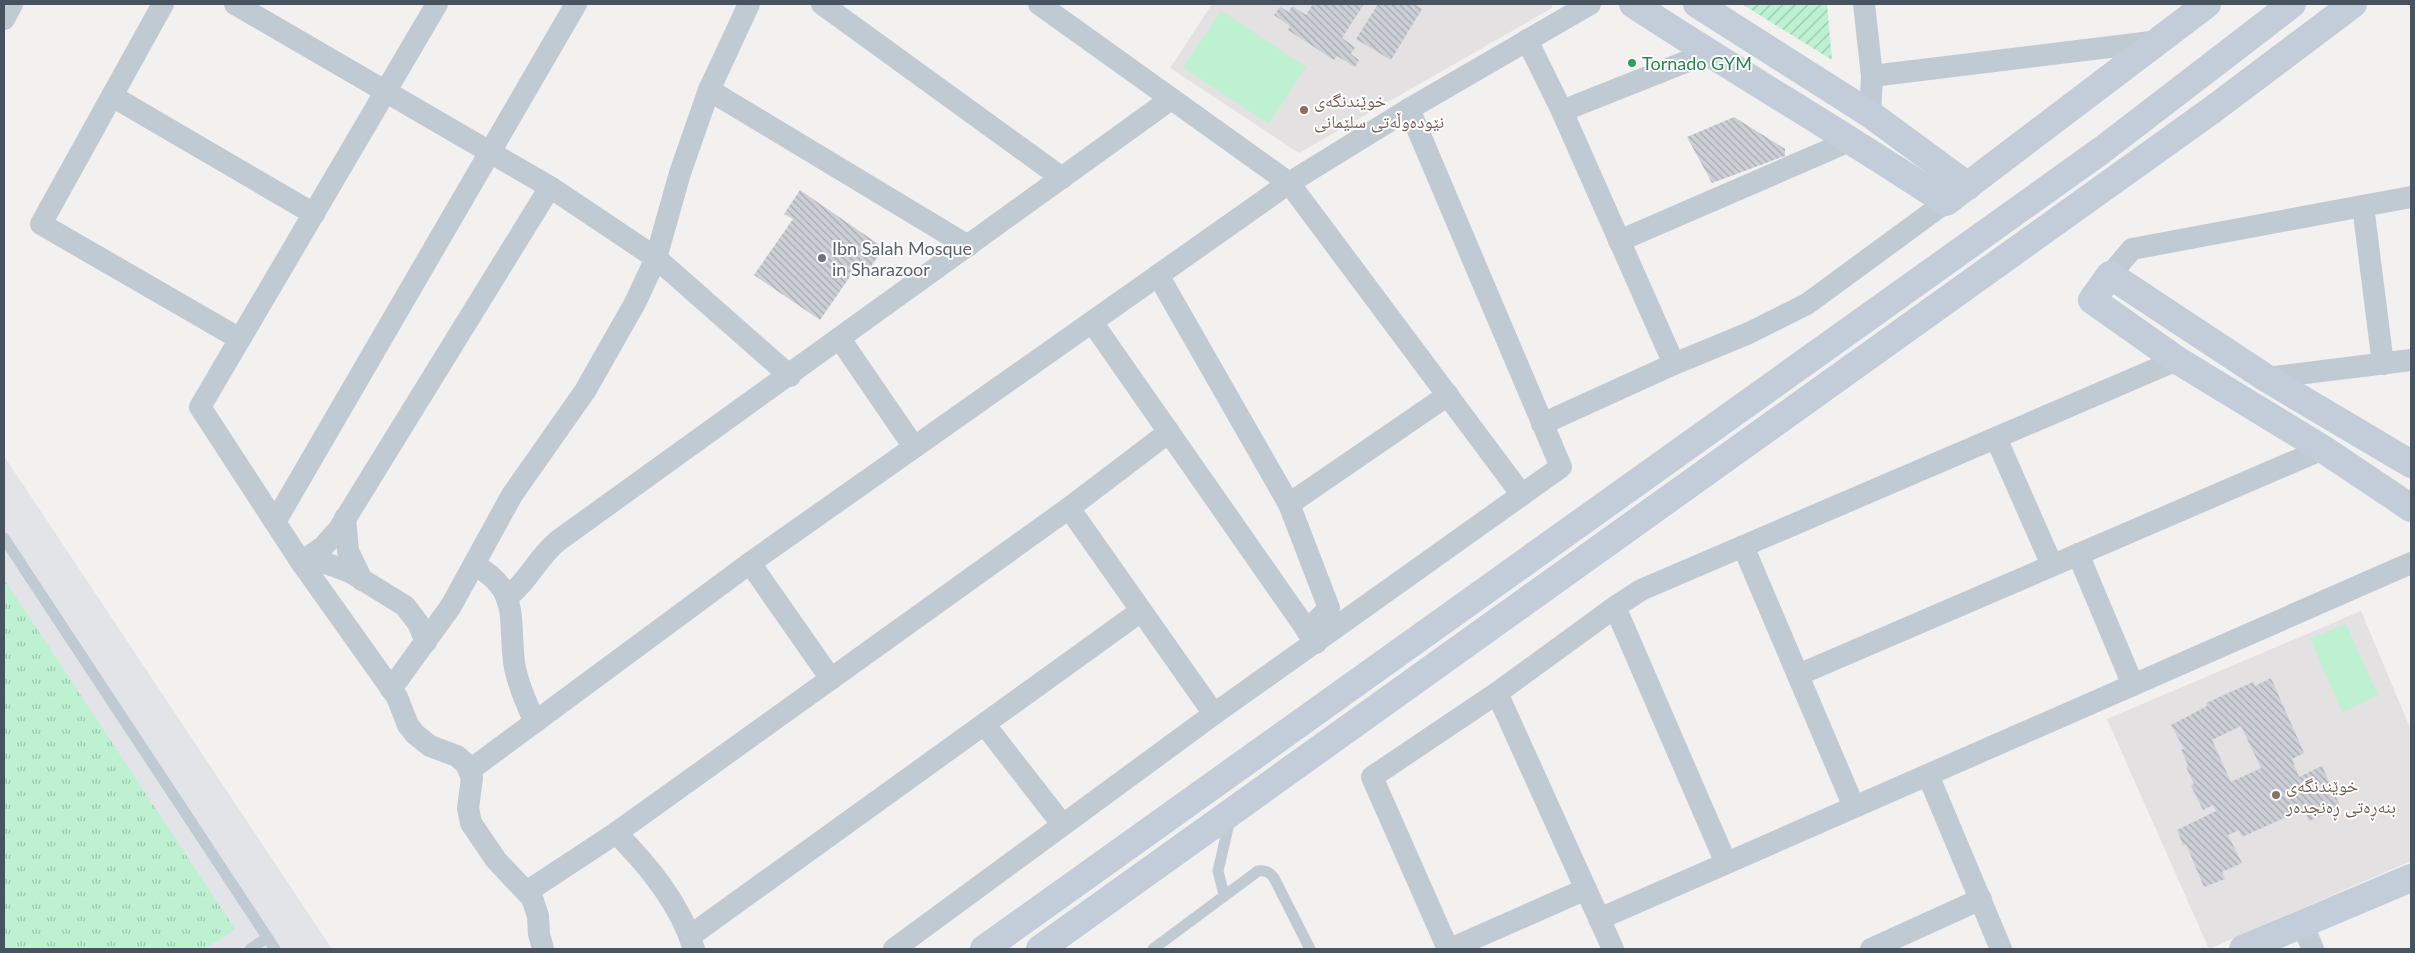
<svg xmlns="http://www.w3.org/2000/svg" width="2415" height="953" font-family="Lato,'Noto Naskh Arabic',sans-serif">
<defs>
<pattern id="grass-tufts" width="24" height="20" patternUnits="userSpaceOnUse" patternTransform="scale(1.25)"><rect width="24" height="20" fill="#bdf1d1"/><path d="M3 7l-1-3M5 7V3M7 7l1-3M15 17l-1-3M17 17v-4M19 17l1-3" fill="none" stroke="#9bc6ad"/></pattern>
<pattern id="garden-furrows" width="10" height="10" patternUnits="userSpaceOnUse" patternTransform="scale(1.25)"><rect width="10" height="10" fill="#bdf1d1"/><path d="M-1 1l2-2M0 10L10 0M9 11l2-2" fill="none" stroke="#9bc6ad"/></pattern>
<pattern id="building-back-hatch" width="6" height="6" patternUnits="userSpaceOnUse" patternTransform="scale(1.25)"><rect width="6" height="6" fill="#cccfd5"/><path d="M-1 5l2 2M0 0l6 6M5-1l2 2" fill="none" stroke="#a7abb0"/></pattern>
</defs>
<rect width="100%" height="100%" fill="#f3f0f0"/>
<!-- education -->
<g fill="#e4e1e2">
<polygon points="1212,4 1552,4 1552,8 1299,153 1170,68"/>
<polygon points="2361,611 2411,730 2411,861 2209,949 2107,719"/>
</g>
<!-- airport -->
<polygon fill="#e2e4e8" points="4,456 133,650 332,949 4,949"/>
<!-- grass -->
<polygon fill="url(#grass-tufts)" points="4,579 235,929 205,949 4,949"/>
<!-- garden -->
<polygon fill="url(#garden-furrows)" points="1742,4 1827,4 1832,60"/>
<!-- pitch -->
<g fill="#bdf1d1">
<polygon points="1221,11 1306,67 1269,124 1183,67"/>
<polygon points="2346,624 2378,695 2342,712 2310,638"/>
</g>
<!-- building -->
<g fill="url(#building-back-hatch)" fill-rule="evenodd">
<polygon points="1313,4 1364,4 1342,38 1355,47 1351,54 1359,60 1355,67 1337,56 1334,60 1288,30 1290,26 1274,15 1280,7 1289,12 1292,6 1306,15"/>
<polygon points="1378,4 1414,4 1422,9 1391,60 1356,39"/>
<polygon points="1734,117 1785,149 1785,156 1712,183 1687,137"/>
<polygon points="800,190 884,248 866,274 856,268 820,320 754,275 793,219 784,214"/>
<path d="M2271 678 2304 753 2292 759 2299 777 2322 766 2341 808 2309 821 2304 809 2242 837 2239 830 2228 835 2242 863 2222 872 2225 879 2204 887 2186 844 2183 845 2177 830 2216 811 2213 805 2203 810 2191 786 2194 784 2186 767 2188 765 2181 750 2184 749 2171 725 2207 706 2206 703 2253 682 2255 686ZM2241 726 2261 768 2231 782 2212 740Z"/>
</g>
<g fill="none" stroke-linecap="round" stroke-linejoin="round">
<!-- lane -->
<g stroke="#c0cad2" stroke-width="11">
<polyline points="4,538 275,949"/>
<polyline points="1224,895 1218,871 1230,819"/>
<polyline points="250,949 267,938"/>
<path d="M1153 949 1258 871C1266 870 1270 872 1274 878L1310 949"/>
</g>
<!-- street -->
<g stroke="#c0cad2" stroke-width="22">
<polyline points="163,4 41,224 240,339"/>
<polyline points="235,4 550,187 656,258 790,376"/>
<polyline points="437,4 200,407 301,562 397,697 408,725 415,734 430,746 457,756 466,764 472,778 468,808 471,823 496,860 532,898 538,916 539,934 543,949"/>
<polyline points="822,4 1062,178"/>
<polyline points="1039,4 1289,183 1522,495"/>
<polyline points="1864,4 1872,76 1870,114"/>
<polyline points="4,19 12,4"/>
<polyline points="1527,40 1562,111 1674,364"/>
<polyline points="1872,76 2159,41"/>
<polyline points="709,90 968,246"/>
<polyline points="112,96 314,214"/>
<polyline points="1562,111 1708,53"/>
<polyline points="2363,206 2383,364"/>
<polyline points="1619,241 1852,140"/>
<polyline points="1158,275 1289,504 1329,608 1307,631"/>
<polyline points="2110,275 2132,249 2411,197"/>
<polyline points="1092,322 1316,643"/>
<polyline points="840,339 914,447"/>
<polyline points="2266,378 2411,360"/>
<polyline points="1542,424 1674,364 1749,333 1807,304 1946,202"/>
<polyline points="1996,438 2052,565"/>
<polyline points="1289,504 1448,395"/>
<polyline points="1069,508 1214,714"/>
<polyline points="345,518 348,551 362,580"/>
<polyline points="275,522 576,4"/>
<polyline points="1743,546 1854,807"/>
<polyline points="2078,554 2133,685"/>
<polyline points="309,557 350,572 405,606 418,623 426,642"/>
<polyline points="301,562 323,547 339,529 550,187"/>
<polyline points="750,563 831,679"/>
<path d="M474 565C523 590 507 624 515 668 519 687 527 705 535 722"/>
<path d="M507 597C529 581 538 556 559 540L1171 99"/>
<polyline points="1615,607 1726,863"/>
<polyline points="1798,675 2323,449"/>
<polyline points="391,689 451,606 512,495 585,391 635,303 656,258 680,173 709,90 749,4"/>
<polyline points="1497,693 1613,949"/>
<polyline points="985,725 1062,824"/>
<polyline points="470,770 750,563 1289,183 1409,109 1590,4"/>
<polyline points="1928,775 2001,949"/>
<path d="M616 833C649 866 680 904 694 949"/>
<polyline points="528,891 616,833 1069,508 1169,432"/>
<polyline points="1599,919 2411,563"/>
<polyline points="2302,924 2313,949"/>
<polyline points="690,936 1141,611"/>
<polyline points="894,949 1214,714 1561,467 1409,109"/>
<polyline points="1448,949 1372,777 1497,693 1615,607 1641,590 2177,360"/>
<polyline points="1450,949 1586,889"/>
<polyline points="1871,949 1981,899"/>
</g>
<!-- secondary -->
<g stroke="#c2cdd9" stroke-width="28">
<path d="M1633 4C1737 72 1843 134 1946 202L2207 4"/>
<polyline points="1697,4 1870,114 1968,186"/>
<polyline points="2411,464 2266,378 2110,275 2092,300 2177,360 2323,449 2411,508"/>
<polyline points="984,949 2102,150 2292,4"/>
<polyline points="1040,949 2212,110 2353,4"/>
<polyline points="2243,949 2411,878"/>
</g>
</g>
<!-- markers -->
<circle fill="#2e9e5b" stroke="#fff" stroke-width="2" cx="1632" cy="63" r="5"/>
<g fill="#8d6e63" stroke="#fff" stroke-width="2">
<circle cx="1304" cy="110" r="5"/>
<circle cx="2276" cy="795" r="5"/>
</g>
<circle fill="#6b7280" stroke="#fff" stroke-width="2" cx="822" cy="258" r="5"/>
<g text-anchor="middle" dominant-baseline="central" stroke-width="4" stroke-linejoin="round" paint-order="stroke">
<!-- leisure labels -->
<g font-size="18" fill="#27864d" stroke="#fff" text-anchor="start">
<text x="1642" y="63">Tornado GYM</text>
</g>
<!-- education labels -->
<g font-size="18" fill="#785e54" stroke="#fff" text-anchor="start">
<text x="1314" y="100">خوێندنگەی<tspan x="1314" dy="21">نێوده‌وڵه‌تی سلێمانی</tspan></text>
<text x="2286" y="785">خوێندنگەی<tspan x="2286" dy="21">بنەڕەتی ڕەنجدەر</tspan></text>
</g>
<!-- worship labels -->
<g font-size="18" fill="#5b616d" stroke="#fff" text-anchor="start">
<text x="832" y="248">Ibn Salah Mosque<tspan x="832" dy="21">in Sharazoor</tspan></text>
</g>
</g>
<!-- border -->
<rect width="2415" height="953" fill="none" stroke="#47535e" stroke-width="10"/>
</svg>
